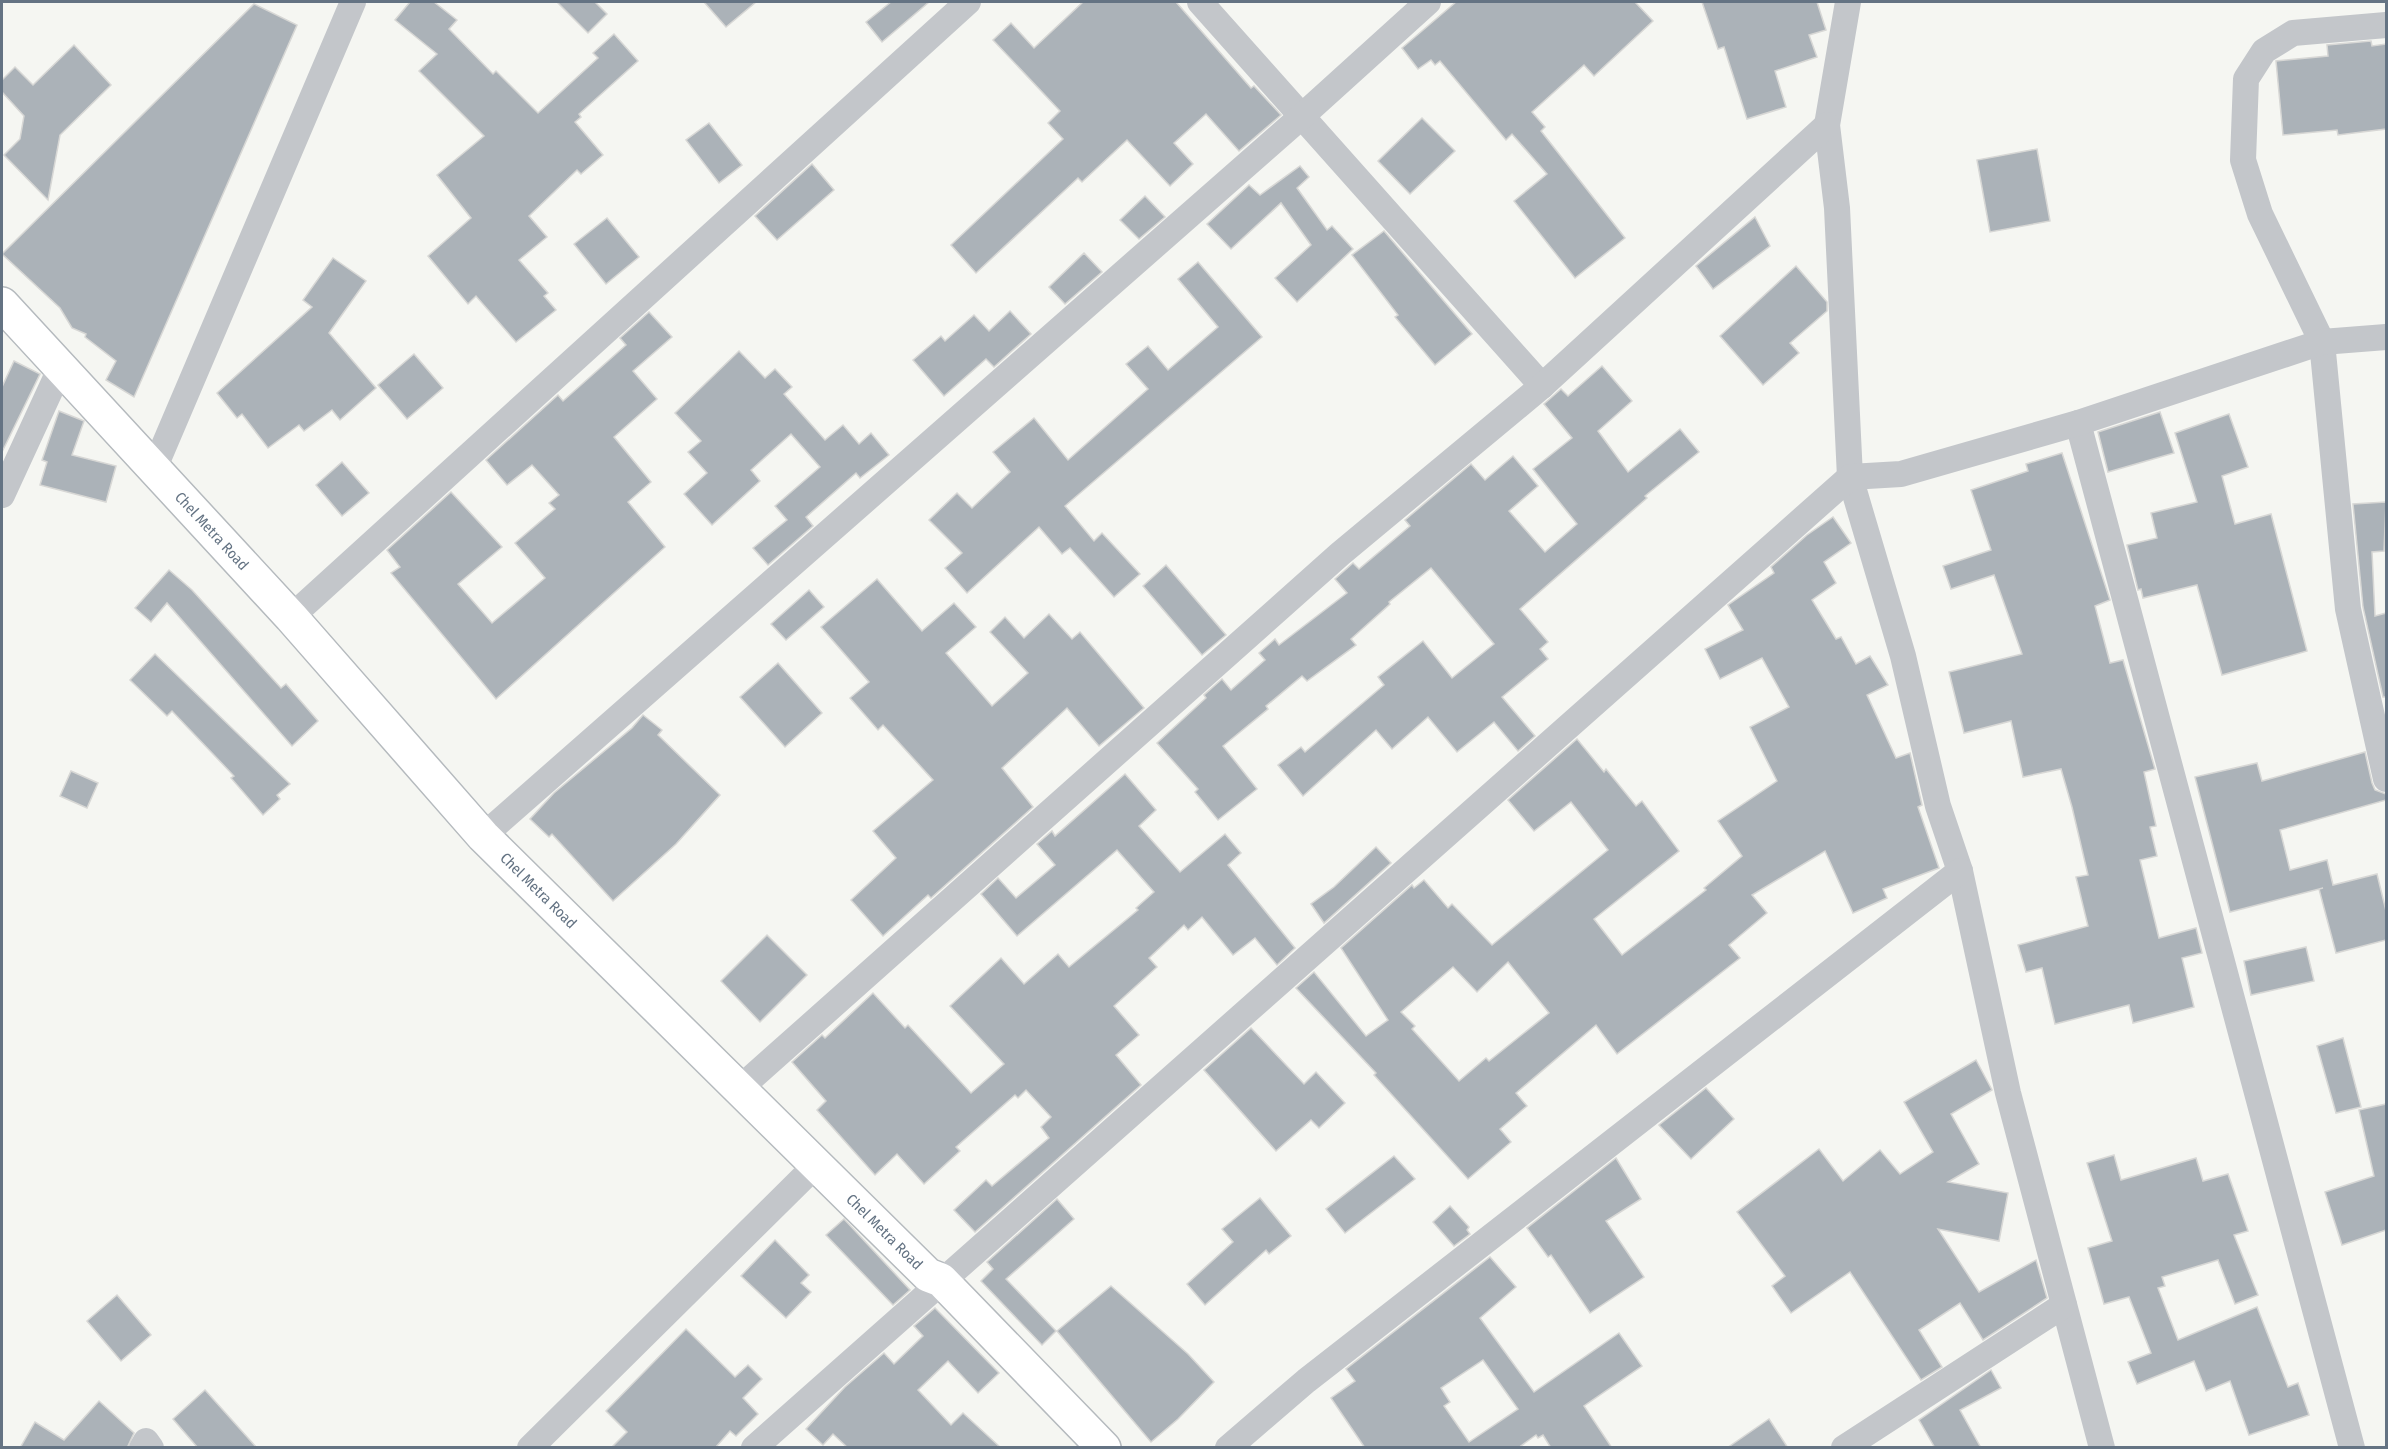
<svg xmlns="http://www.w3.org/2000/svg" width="2388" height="1449" font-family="'Fira Sans Condensed',sans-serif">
<rect width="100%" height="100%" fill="#f5f6f2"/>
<!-- building -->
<g fill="#abb2b8" stroke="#d7d7d5" stroke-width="1.5" fill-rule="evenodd">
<polygon points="410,2 434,2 457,20 449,29 493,74 496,71 538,113 598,58 593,53 614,34 638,61 579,114 581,117 575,122 603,155 581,174 577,170 529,216 547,237 519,260 548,293 544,296 556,310 516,342 476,296 468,304 428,256 471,218 437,175 484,136 419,71 437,54 395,20"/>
<polygon points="557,2 595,2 607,14 588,33"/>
<polygon points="704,2 756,2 726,27"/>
<polygon points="891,2 929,2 882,42 866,22"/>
<polygon points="1083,2 1176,2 1251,88 1254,86 1281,115 1239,151 1206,114 1174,143 1193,164 1170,186 1127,140 1082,182 1078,178 976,273 951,245 1063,139 1048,123 1060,111 993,40 1011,23 1034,48"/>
<polygon points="1456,2 1635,2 1653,21 1594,76 1584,65 1532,112 1545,127 1541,131 1625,238 1575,278 1514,201 1547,174 1512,134 1506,140 1440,61 1435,65 1431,60 1418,69 1402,48"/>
<polygon points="1702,2 1817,2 1826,30 1809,35 1817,57 1775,71 1786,107 1747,119 1724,47 1718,49"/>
<polygon points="254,4 297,25 134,397 106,380 116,361 85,337 86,334 72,328 60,308 2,254"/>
<polygon points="2371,41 2372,46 2386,44 2386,129 2338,135 2337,130 2283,135 2276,61 2328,56 2327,45"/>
<polygon points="74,45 111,85 60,135 48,200 4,155 20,139 24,116 2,92 2,80 15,67 33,85"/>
<polygon points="1422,118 1455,151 1410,194 1378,161"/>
<polygon points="709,123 742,165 719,183 686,140"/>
<polygon points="2037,149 2050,221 1990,232 1977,160"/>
<polygon points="812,164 834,190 777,240 755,216"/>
<polygon points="1300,166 1309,177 1297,188 1327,230 1332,226 1353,249 1297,302 1275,278 1311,245 1281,203 1231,249 1207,224 1249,185 1260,195"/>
<polygon points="1145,196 1165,217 1139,239 1120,220"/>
<polygon points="1755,217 1770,246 1713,289 1696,266"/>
<polygon points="607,218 639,257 606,284 574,244"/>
<polygon points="1384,231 1472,334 1435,365 1395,317 1398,315 1352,255"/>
<polygon points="1084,253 1102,272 1065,304 1049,287"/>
<polygon points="333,258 366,281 329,333 376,388 340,420 332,410 304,431 299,425 268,448 242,414 237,418 217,393 312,307 303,300"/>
<polygon points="1198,262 1262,337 1065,506 1094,541 1102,533 1140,574 1114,597 1070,548 1062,554 1039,527 967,593 945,568 962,553 929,520 957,493 972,508 1010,472 993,452 1034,418 1068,460 1148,389 1126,364 1148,346 1168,370 1218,327 1178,279"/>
<polygon points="1796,266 1827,302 1827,311 1790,343 1799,353 1763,385 1720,336"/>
<polygon points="1010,311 1031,334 994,367 986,359 944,396 913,360 941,336 945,341 974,315 989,331"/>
<polygon points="649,312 672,337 633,371 657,399 614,437 651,482 628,502 665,547 496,699 391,573 400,567 387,550 451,492 502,547 458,584 492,623 545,578 515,543 555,509 549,503 559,495 532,465 507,485 486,460 558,395 563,401 626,345 620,338"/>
<polygon points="739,351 765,378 775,369 792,387 784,394 825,440 843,425 859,444 871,433 889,455 860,478 856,473 806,517 813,526 768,565 753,548 787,520 775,506 820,467 791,434 751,470 760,481 712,525 684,494 707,473 688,452 701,441 675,413"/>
<polygon points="414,354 443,388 407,419 378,385"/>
<polygon points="14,361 40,374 2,452 2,387"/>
<polygon points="1602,366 1632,401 1598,431 1628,472 1680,429 1699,452 1645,496 1647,498 1520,609 1548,642 1540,649 1548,659 1502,697 1535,736 1518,751 1494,722 1457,752 1428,717 1392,749 1376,730 1303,796 1278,765 1301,747 1305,752 1384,685 1378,677 1423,641 1452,678 1494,644 1431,568 1389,602 1390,604 1351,639 1356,645 1307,681 1302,676 1266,706 1268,709 1223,746 1257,789 1218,820 1195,792 1198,789 1157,743 1206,698 1204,695 1222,679 1231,690 1265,660 1259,653 1275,639 1279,645 1347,593 1335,579 1353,563 1359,569 1410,526 1405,520 1471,464 1485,480 1513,456 1538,486 1509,511 1545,552 1577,524 1533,469 1572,438 1544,404 1561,389 1568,396"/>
<polygon points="59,411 84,421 72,455 116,466 106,502 40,485 47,462 42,460"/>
<polygon points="2160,412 2174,453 2108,472 2098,432"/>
<polygon points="2229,414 2248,467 2222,476 2235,524 2271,514 2307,651 2222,675 2197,585 2143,598 2141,589 2138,590 2127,545 2157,538 2151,513 2197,502 2175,433"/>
<polygon points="2062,453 2110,600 2095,606 2110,663 2123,660 2155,769 2144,772 2156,826 2150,827 2157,856 2140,860 2159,938 2196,928 2202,953 2182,958 2194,1007 2133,1023 2129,1005 2055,1024 2042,968 2026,972 2018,945 2088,926 2076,877 2088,875 2072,807 2061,769 2023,777 2011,721 1964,733 1949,672 2022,654 1994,575 1951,589 1943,566 1991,550 1971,490 2028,471 2026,464"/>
<polygon points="342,462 369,493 342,516 316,485"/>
<polygon points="2386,502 2384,551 2372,552 2375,616 2386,613 2386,697 2383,697 2363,607 2353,504"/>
<path d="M1833 517 1851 543 1824 562 1836 583 1812 600 1836 639 1841 637 1856 664 1870 656 1888 685 1867 695 1896 758 1910 753 1922 805 1918 807 1939 868 1883 889 1887 898 1853 913 1825 851 1752 895 1767 913 1729 945 1740 958 1617 1054 1596 1025 1516 1093 1527 1106 1500 1129 1511 1142 1468 1179 1374 1075 1376 1073 1296 988 1314 972 1366 1036 1388 1020 1341 948 1412 885 1414 888 1424 880 1448 908 1452 904 1492 945 1608 850 1571 802 1534 831 1508 800 1577 739 1604 772 1606 769 1636 806 1642 801 1679 851 1594 919 1622 955 1706 890 1704 888 1742 856 1718 821 1777 781 1750 727 1789 707 1762 658 1720 679 1705 649 1743 630 1728 605 1774 573 1771 567 1807 535ZM1508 962 1549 1013 1489 1061 1486 1058 1459 1081 1412 1029 1415 1026 1401 1012 1453 967 1477 992Z"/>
<polygon points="1166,565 1226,635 1202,655 1143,586"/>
<polygon points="169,570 192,590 281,688 286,684 318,721 292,746 167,603 151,622 135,608"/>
<polygon points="877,579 922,631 954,603 976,627 946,653 992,706 1028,673 990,632 1005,617 1024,638 1049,614 1072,639 1080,632 1144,708 1099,746 1067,708 1002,768 1033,807 931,898 928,895 883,936 851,900 896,858 873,831 933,780 883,725 878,730 850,698 869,682 821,627"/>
<polygon points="809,590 824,607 786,640 771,624"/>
<polygon points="155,654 290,784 277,795 280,799 263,815 231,778 234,776 172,711 167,716 130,680"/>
<polygon points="778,663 822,713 785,747 740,697"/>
<polygon points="643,715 662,730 658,735 720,795 676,844 613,901 552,834 549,837 530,819 554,793 632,728"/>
<polygon points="2365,752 2372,783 2375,790 2386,794 2386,800 2280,830 2290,870 2327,860 2333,885 2377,874 2386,911 2386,940 2336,953 2319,889 2323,888 2230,912 2195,777 2257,763 2262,781"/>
<polygon points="71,771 98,783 87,808 60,796"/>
<polygon points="1125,774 1156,810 1139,826 1180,872 1225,834 1241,853 1228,865 1295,948 1277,965 1255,938 1233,955 1202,917 1188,930 1184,925 1149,958 1157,967 1114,1006 1139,1035 1116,1055 1141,1085 975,1232 954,1210 986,1180 992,1186 1049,1138 1041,1127 1051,1117 1026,1090 1018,1098 1015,1095 956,1147 960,1151 924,1184 897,1154 875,1175 817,1110 826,1101 792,1062 822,1035 825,1038 873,993 905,1028 908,1025 971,1093 1004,1064 950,1006 1001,958 1024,984 1058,954 1069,967 1138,910 1136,908 1154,892 1117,850 1017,936 981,894 998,878 1016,898 1055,865 1037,844 1052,831 1055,836"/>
<polygon points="1376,847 1391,863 1324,923 1311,904 1334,887"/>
<polygon points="767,935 807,975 760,1022 721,981"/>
<polygon points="2306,947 2314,981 2251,995 2244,961"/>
<polygon points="1251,1028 1304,1084 1316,1072 1345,1103 1319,1128 1311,1120 1276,1151 1204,1070"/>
<polygon points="2343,1038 2361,1107 2336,1113 2317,1046"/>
<polygon points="1976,1060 1992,1090 1951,1114 1979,1164 1948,1182 2008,1193 1999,1241 1938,1229 1979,1292 2036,1260 2047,1298 1983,1340 1960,1303 1919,1330 1942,1367 1921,1380 1850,1272 1791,1313 1772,1286 1785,1276 1737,1212 1819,1149 1843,1181 1880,1150 1900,1174 1933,1152 1904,1102"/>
<polygon points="1706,1088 1734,1119 1691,1159 1659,1125"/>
<polygon points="2386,1104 2386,1230 2342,1245 2325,1192 2374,1176 2359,1110"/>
<polygon points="2114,1155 2121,1180 2196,1158 2203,1181 2228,1174 2248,1231 2234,1235 2258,1295 2235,1304 2218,1260 2162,1277 2165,1286 2158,1288 2178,1340 2257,1307 2288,1387 2298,1383 2309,1415 2249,1435 2230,1381 2206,1391 2194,1361 2137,1384 2128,1362 2151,1353 2129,1297 2104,1304 2088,1248 2112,1241 2087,1163"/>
<polygon points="1394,1156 1415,1179 1345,1233 1326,1209"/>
<polygon points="1616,1158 1641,1199 1606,1221 1644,1277 1590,1313 1551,1255 1548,1257 1527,1228"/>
<polygon points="1260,1198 1291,1236 1269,1254 1266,1250 1205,1305 1187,1284 1233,1242 1222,1229"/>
<polygon points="1057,1199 1074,1219 1006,1279 1056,1331 1042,1345 981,1281 993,1269 987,1262"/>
<polygon points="1450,1206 1469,1227 1467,1230 1470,1234 1454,1246 1433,1222"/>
<polygon points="844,1219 910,1290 893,1305 826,1235"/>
<polygon points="775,1240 809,1275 801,1283 811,1292 786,1318 741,1276"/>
<path d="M1490 1257 1516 1287 1480 1318 1534 1392 1619 1333 1642 1366 1584 1406 1612 1448H1551L1543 1435 1538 1438 1536 1435 1518 1448H1365L1331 1398 1355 1381 1346 1369ZM1483 1360 1518 1409 1469 1442 1444 1406 1450 1402 1441 1388Z"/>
<polygon points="1111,1286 1188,1354 1214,1382 1178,1419 1151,1442 1057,1331"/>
<polygon points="117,1295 151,1335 121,1361 87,1321"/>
<polygon points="935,1308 999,1373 978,1393 948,1361 918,1390 951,1425 963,1413 1001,1448 848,1448 833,1434 823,1445 806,1429 845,1387 884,1353 894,1364 923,1336 914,1326"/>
<polygon points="686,1329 735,1377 748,1365 762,1379 743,1398 758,1414 736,1436 730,1431 715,1448 611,1448 627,1432 606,1411"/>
<polygon points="1991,1370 2001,1388 1960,1410 1981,1448 1935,1448 1919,1420"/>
<polygon points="205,1390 257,1448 198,1448 173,1419"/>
<polygon points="99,1401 134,1433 127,1448 20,1448 35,1422 64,1440"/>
<polygon points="1769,1419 1788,1448 1727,1448"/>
</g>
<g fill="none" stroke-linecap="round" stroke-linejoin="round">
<!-- secondary casing -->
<g stroke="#b5babe" stroke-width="36">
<g id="secondary">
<path id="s1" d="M2 304 291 617 483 836 928 1275 941 1280 1104 1448"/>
</g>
</g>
<!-- street -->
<g stroke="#c3c6ca" stroke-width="26">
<polyline points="1200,2 1542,386"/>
<polyline points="1848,2 1827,125 1837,208 1850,477 1903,656 1938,806 1960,871 2008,1093 2102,1448"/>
<polyline points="2386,25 2293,33 2264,51 2246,79 2243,160 2260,214 2322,342 2348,609 2386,779"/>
<polyline points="2078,423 2352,1448"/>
<polyline points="154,469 353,2"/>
<polyline points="2,495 61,367"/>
<polyline points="291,617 968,2"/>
<polyline points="483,836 1301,117 1428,2"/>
<polyline points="739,1089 1340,554 1542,386 1827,125"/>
<polyline points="142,1448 146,1441 151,1448"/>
<polyline points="530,1448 816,1165"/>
<polyline points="754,1448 1850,477 1901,474 2078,423 2322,342 2386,337"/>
<polyline points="1228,1448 1306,1381 1960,871"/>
<polyline points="1844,1448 2064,1305"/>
</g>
<!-- secondary -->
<use href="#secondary" stroke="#fff" stroke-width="33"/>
</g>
<g text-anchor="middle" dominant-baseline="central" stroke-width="6" stroke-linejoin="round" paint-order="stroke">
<!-- street labels -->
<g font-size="15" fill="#647383" stroke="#fff">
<text stroke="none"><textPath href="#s1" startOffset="309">Chel Metra Road</textPath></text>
<text stroke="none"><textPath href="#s1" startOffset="795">Chel Metra Road</textPath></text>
<text stroke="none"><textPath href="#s1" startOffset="1281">Chel Metra Road</textPath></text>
</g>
</g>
<!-- border -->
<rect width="2388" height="1449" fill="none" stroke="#647383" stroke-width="6"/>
</svg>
